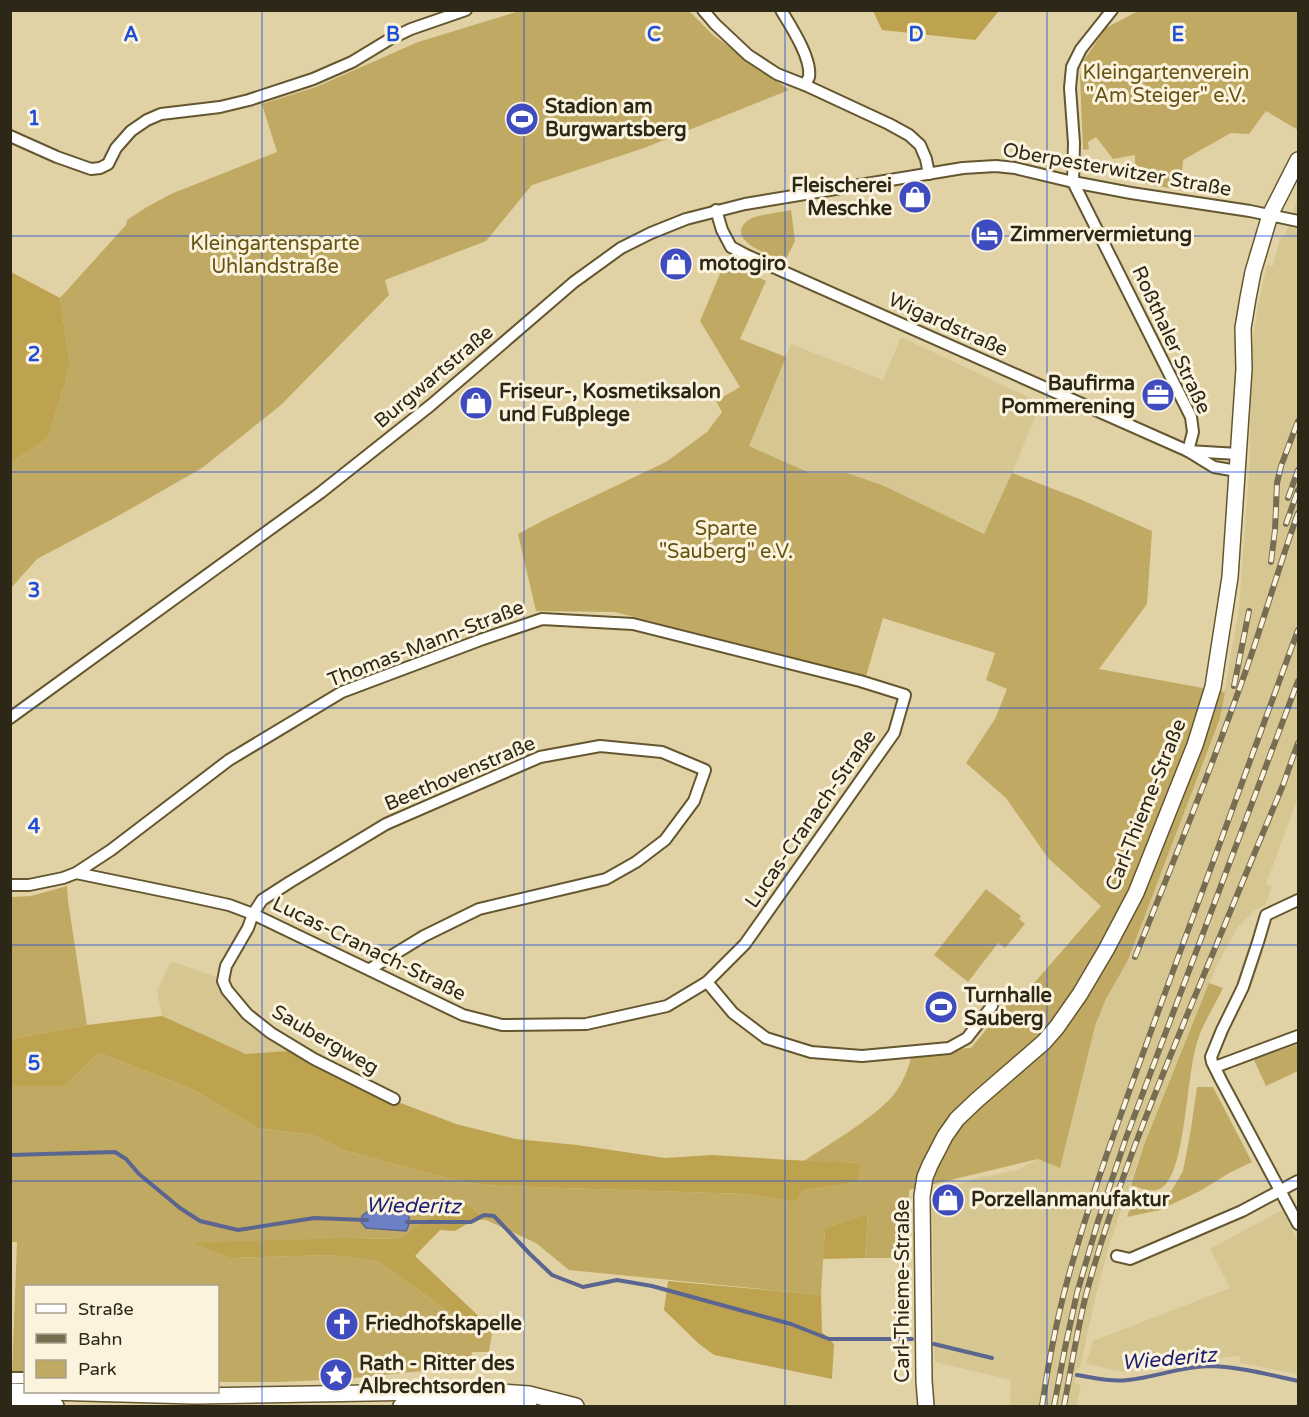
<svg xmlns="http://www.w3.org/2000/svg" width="1309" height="1417" font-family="'Varela Round',sans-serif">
<rect width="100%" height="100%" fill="#e1d2a6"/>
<!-- built -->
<g fill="#d6c692">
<polygon points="1298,197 1298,797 1266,884 1272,887 1265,905 1254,911 1238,927 1217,965 1144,1145 1126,1195 1108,1249 1095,1299 1080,1368 1077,1368 1075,1383 1081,1385 1076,1406 1010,1406 1011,1380 935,1362 932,1200 950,1188 982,1176 982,1177 1018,1170 1038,1159 1060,1167 1095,1027 1106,999 1128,960 1220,717 1239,608 1250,460 1251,375 1253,339 1258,306 1267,265 1273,266 1280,239 1286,234"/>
<polygon points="901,337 1041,403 1012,473 984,534 882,485 847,473 810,473 749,446 791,344 883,380"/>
<polygon points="171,961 216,977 233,1006 287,1051 246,1055 162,1016 157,991"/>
<polygon points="1282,1210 1298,1242 1298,1374 1240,1363 1240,1356 1195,1360 1125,1372 1086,1364 1093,1341 1230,1288 1210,1249"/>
</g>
<!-- green -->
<g fill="#c0a962">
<polygon points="523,10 689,11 713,35 789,90 644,148 532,185 486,241 385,280 389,295 281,405 202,468 118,516 37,559 11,588 11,463 48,438 70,366 60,298 126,225 127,220 147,207 171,194 277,152 262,104 316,87 418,42"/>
<polygon points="1138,11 1298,11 1298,130 1266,111 1249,134 1231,133 1183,160 1181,190 1135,182 1135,155 1113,159 1096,137 1088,142 1089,149 1083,150 1080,77 1084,60 1106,28"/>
<path d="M791 210 795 241 785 261C773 256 739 246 741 230 742 226 746 221 750 219 757 215 782 212 791 210Z"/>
<path d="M725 262 766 281 740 339 786 357 749 446 810 473H847L882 485 984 534 1012 473 1082 500 1152 531 1147 604 1099 669 1225 692 1220 718 1128 960 1106 999 1095 1026 1060 1168 1038 1159 909 1190 910 1258H865L868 1213 825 1228 821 1295 569 1270 536 1243 486 1220 468 1204 426 1219 400 1239 352 1238 231 1258 331 1255 378 1261 442 1307 474 1327 492 1334 489 1352H472L470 1366 345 1379 278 1382H218V1286H26L25 1373 12 1375 17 1242H11V1086H64L99 1053 190 1088 258 1128 313 1135 343 1150 462 1182 497 1186 747 1194 797 1202 802 1191 858 1182 861 1163 804 1161C832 1142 863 1125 888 1101 901 1089 909 1068 913 1051L971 1048 1004 1008 1035 982 1101 906 1048 858 1006 798 966 763 995 719 1007 689 986 680 995 653 883 618 866 676 615 612 536 611 518 534 546 519 666 462 707 432 722 412 716 401 740 387 700 321Z"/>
<polygon points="67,886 68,901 87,1025 11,1039 11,897 31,896"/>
<polygon points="986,889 1021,916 1019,919 1025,924 1005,948 998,943 968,982 934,955"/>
<path d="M1209 983 1223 988C1214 1007 1201 1026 1196 1046 1187 1077 1185 1166 1165 1185 1155 1195 1143 1189 1131 1185L1144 1145Z"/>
<polygon points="1298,1044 1298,1071 1266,1086 1254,1060"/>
<polygon points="1197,1087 1213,1087 1252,1162 1231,1172 1200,1191 1160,1210 1127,1217 1129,1211 1144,1203 1148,1199 1157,1199 1167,1194 1172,1190 1183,1171 1191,1129"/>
</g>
<!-- forest -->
<g fill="#bda34f">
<polygon points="873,11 999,11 975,40 882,30"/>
<polygon points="11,272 60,298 70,366 48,438 11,463"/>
<polygon points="162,1016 246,1054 287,1051 377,1094 456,1124 516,1139 577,1145 665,1158 712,1155 790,1160 861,1163 858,1182 802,1191 797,1202 747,1194 497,1186 462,1182 343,1150 313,1135 258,1128 190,1088 99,1053 64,1086 11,1086 11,1039 87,1025"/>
<polygon points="468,1204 486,1220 476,1219 455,1231 440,1230 415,1256 486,1323 492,1334 474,1327 442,1307 378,1261 331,1255 231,1258 194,1243 352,1238 400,1239 426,1219"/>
<polygon points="868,1213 865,1258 823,1259 825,1228"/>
<polygon points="668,1281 821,1295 822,1332 834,1344 832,1379 714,1355 698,1343 664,1310"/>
</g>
<!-- water -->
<path fill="#6d7fc5" stroke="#5a6590" stroke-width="1.5" d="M368 1211 408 1214C411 1221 409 1226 406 1231L366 1228 361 1222 362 1216Z"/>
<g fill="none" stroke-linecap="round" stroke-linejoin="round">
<!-- stream -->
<g stroke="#5a6590" stroke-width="4">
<polyline points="10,1155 115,1152 126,1159 139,1174 180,1208 200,1221 238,1230 314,1218 367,1220"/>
<polyline points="407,1222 471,1222 484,1215 494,1216 530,1254 552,1275 583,1287 617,1280 652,1286 791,1324 829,1339 912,1339"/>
<polyline points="934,1344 992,1358"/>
<path d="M1077 1375C1094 1378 1111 1382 1128 1380 1156 1377 1183 1366 1211 1366 1240 1367 1270 1375 1298 1381"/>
</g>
<!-- street casing -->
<g stroke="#64572f" stroke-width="14">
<g id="street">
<polyline points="703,10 715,24 748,55 777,74 805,85 889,124 909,135 920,145 926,159 929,174"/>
<path d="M781 10C790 25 812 58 809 77 808 79 806 83 805 85"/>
<polyline points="10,136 57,157 91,169 100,168 108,164 116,148 131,131 147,120 161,114 220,107 249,100 313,79 352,62 390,39 411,29 466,10"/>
<polyline points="1073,182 1191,417 1193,432 1188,451"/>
<polyline points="1073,182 1074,143 1070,88 1072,67 1081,49 1112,10"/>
<polyline points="716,210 722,230 731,247 746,255 1188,451 1214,467 1237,471"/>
<polyline points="1188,451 1238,454"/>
<polyline points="10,718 320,493 431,405 574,282 621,248 651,233 686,219 745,204 963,168 996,166 1015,168 1073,182 1131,193 1250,211 1298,221"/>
<polyline points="10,885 29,885 63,878 76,873 183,895 229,905 253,914 463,1015 502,1025 586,1024 667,1006 707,982 745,944 894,733 905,695 860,681 633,624 542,619 483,639 342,692 229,760 111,850 76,873"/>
<polyline points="1298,900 1266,915 1258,942 1243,987 1222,1030 1211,1057 1212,1062 1221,1080 1298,1224"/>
<polyline points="370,969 424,936 479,909 606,879 636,862 665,840 694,801 705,770 662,752 600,746 540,757 386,824 290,882 262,900 253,914 248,928 226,966 223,981 227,990 247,1014 271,1033 314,1059 394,1099"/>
<polyline points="707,982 733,1013 766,1038 811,1052 862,1056 949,1048 967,1038 992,1006"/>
<polyline points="1215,1067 1298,1036"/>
<polyline points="1117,1256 1130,1259 1242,1211 1298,1181"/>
<polyline points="10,1378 26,1378"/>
</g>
</g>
<!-- secondary casing -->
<g stroke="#64572f" stroke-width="18">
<g id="secondary">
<polyline points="10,1391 195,1396 486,1391 529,1394 576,1406"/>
<polyline points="10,1405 56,1406"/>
<polyline points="401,1406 461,1404 529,1406"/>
<polyline points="926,1406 924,1381 922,1196 925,1177 930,1165 945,1136 957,1119 977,1100 1044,1042 1057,1027 1080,994 1106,950 1136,893 1195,745 1213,687 1230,577 1244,369 1243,328 1248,298 1253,272 1270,215 1298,160"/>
</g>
</g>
<!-- street -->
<use href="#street" stroke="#fff" stroke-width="10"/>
<!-- secondary -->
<use href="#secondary" stroke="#fff" stroke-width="15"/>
<!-- rail casing -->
<g stroke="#776e52" stroke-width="6">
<g id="rail">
<polyline points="1288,498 1298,470"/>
<polyline points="1286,524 1298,490"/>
<polyline points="1271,562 1275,530 1277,483 1281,466 1298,421"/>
<polyline points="1234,686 1249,611"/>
<path d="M1135 957C1173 863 1211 769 1245 673 1264 620 1279 566 1298 513"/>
<path d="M1042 1406C1049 1359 1058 1311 1072 1264 1095 1183 1125 1103 1154 1023 1202 892 1250 761 1298 630"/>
<polyline points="1054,1406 1065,1348 1077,1293 1098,1221 1126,1138 1298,681"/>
<path d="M1064 1406C1071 1369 1077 1331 1086 1295 1111 1201 1148 1110 1185 1020 1218 942 1250 863 1283 785L1298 743"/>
</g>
</g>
<!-- rail -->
<use href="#rail" stroke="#fbf3dd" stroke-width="4" stroke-dasharray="11" stroke-linecap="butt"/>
</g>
<!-- grid -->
<path fill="none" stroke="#1d4ed8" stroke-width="1.5" stroke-opacity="0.55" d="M262 10V1406M524 10V1406M785 10V1406M1047 10V1406M10 236H1298M10 472H1298M10 708H1298M10 945H1298M10 1181H1298"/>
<!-- icons -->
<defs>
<g id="stadium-disc" transform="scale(1.725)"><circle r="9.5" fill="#3e4cbf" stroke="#fbf3dd"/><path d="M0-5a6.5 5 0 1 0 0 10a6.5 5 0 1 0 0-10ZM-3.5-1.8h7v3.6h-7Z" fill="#fff"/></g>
<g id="shop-disc" transform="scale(1.725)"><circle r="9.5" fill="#3e4cbf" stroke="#fbf3dd"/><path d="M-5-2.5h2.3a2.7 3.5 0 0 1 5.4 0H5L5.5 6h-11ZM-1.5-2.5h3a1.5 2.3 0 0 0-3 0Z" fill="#fff"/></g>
<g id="hotel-disc" transform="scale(1.725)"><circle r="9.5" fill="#3e4cbf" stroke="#fbf3dd"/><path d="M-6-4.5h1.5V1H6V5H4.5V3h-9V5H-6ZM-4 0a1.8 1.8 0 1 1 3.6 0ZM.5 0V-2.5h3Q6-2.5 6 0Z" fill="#fff"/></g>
<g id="office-disc" transform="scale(1.725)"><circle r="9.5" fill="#3e4cbf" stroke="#fbf3dd"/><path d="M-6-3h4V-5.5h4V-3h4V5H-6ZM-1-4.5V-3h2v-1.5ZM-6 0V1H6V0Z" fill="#fff"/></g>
<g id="church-disc" transform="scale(1.725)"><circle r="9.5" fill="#3e4cbf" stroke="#fbf3dd"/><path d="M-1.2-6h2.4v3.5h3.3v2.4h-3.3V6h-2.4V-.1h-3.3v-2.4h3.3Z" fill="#fff"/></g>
<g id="sight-disc" transform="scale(1.725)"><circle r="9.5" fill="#3e4cbf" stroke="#fbf3dd"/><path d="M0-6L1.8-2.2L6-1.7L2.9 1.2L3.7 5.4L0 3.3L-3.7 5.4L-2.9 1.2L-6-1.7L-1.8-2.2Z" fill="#fff"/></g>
</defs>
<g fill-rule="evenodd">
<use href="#stadium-disc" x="522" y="119"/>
<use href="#shop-disc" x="915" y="197"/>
<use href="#hotel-disc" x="987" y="235"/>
<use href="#shop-disc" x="676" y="264"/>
<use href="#office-disc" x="1158" y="395"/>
<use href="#shop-disc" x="476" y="403"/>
<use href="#stadium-disc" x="941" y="1007"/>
<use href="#shop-disc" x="948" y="1200"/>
<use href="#church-disc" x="342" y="1324"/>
<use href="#sight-disc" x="336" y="1375"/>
</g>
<g text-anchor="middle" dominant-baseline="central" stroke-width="6" stroke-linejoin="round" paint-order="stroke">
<!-- park labels -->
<g font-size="20" fill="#665414" stroke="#fbf3dd">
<text x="1166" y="73">Kleingartenverein<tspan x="1166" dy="23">"Am Steiger" e.V.</tspan></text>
<text x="275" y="244">Kleingartensparte<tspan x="275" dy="23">Uhlandstraße</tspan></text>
<text x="726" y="529">Sparte<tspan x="726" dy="23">"Sauberg" e.V.</tspan></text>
</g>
<!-- poi labels -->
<g font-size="20" font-weight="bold" fill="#2c2716" stroke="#fbf3dd" text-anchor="start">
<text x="545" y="107">Stadion am<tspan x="545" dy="23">Burgwartsberg</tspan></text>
<text x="892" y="186" text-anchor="end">Fleischerei<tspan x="892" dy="23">Meschke</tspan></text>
<text x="1010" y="235">Zimmervermietung</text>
<text x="699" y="264">motogiro</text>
<text x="1135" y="384" text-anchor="end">Baufirma<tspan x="1135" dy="23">Pommerening</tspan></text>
<text x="499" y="392">Friseur-, Kosmetiksalon<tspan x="499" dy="23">und Fußplege</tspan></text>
<text x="964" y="996">Turnhalle<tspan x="964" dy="23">Sauberg</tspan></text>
<text x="971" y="1200">Porzellanmanufaktur</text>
<text x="365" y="1324">Friedhofskapelle</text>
<text x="359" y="1364">Rath - Ritter des<tspan x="359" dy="23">Albrechtsorden</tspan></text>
</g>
<!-- street labels -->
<g font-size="20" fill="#2c2716" stroke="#fbf3dd">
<text transform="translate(1117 170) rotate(10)">Oberpesterwitzer Straße</text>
<text transform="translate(948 325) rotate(24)">Wigardstraße</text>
<text transform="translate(1171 340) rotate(65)">Roßthaler Straße</text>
<text transform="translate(434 377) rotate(-40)">Burgwartstraße</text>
<text transform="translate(426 644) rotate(-21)">Thomas-Mann-Straße</text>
<text transform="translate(460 774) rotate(-23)">Beethovenstraße</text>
<text transform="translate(1146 805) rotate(-68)">Carl-Thieme-Straße</text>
<text transform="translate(811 819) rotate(-55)">Lucas-Cranach-Straße</text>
<text transform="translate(369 949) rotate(26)">Lucas-Cranach-Straße</text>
<text transform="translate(325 1040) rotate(30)">Saubergweg</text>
<text transform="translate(903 1291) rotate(-90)">Carl-Thieme-Straße</text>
</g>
<!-- water labels -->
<g font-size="21" font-style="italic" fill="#1b1e71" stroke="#fbf3dd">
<text transform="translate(413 1206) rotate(1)">Wiederitz</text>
<text transform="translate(1169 1359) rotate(-5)">Wiederitz</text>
</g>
</g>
<g font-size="20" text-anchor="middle" font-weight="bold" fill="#1d4ed8" stroke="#fbf3dd" stroke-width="6" stroke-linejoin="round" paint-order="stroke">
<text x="131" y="41">A</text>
<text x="393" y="41">B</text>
<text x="654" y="41">C</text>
<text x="916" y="41">D</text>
<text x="1178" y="41">E</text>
<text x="34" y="125">1</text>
<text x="34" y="361">2</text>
<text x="34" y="597">3</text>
<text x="34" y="833">4</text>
<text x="34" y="1070">5</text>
</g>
<!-- border -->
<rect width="1309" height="1417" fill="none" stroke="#2c2716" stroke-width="24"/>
<!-- legend -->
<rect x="24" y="1285" width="195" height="108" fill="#fbf3dd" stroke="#a8a18d" stroke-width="1.5"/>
<rect x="36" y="1304" width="30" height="9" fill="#ffffff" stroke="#a8a18d" stroke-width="1.5"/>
<text x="78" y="1315" font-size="18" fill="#2c2716">Straße</text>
<rect x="36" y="1334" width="30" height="9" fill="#776e52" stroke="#a8a18d" stroke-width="1.5"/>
<text x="78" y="1345" font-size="18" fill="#2c2716">Bahn</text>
<rect x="36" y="1360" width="30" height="18" fill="#c0a962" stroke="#a8a18d" stroke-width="1.5"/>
<text x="78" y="1375" font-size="18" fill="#2c2716">Park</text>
</svg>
